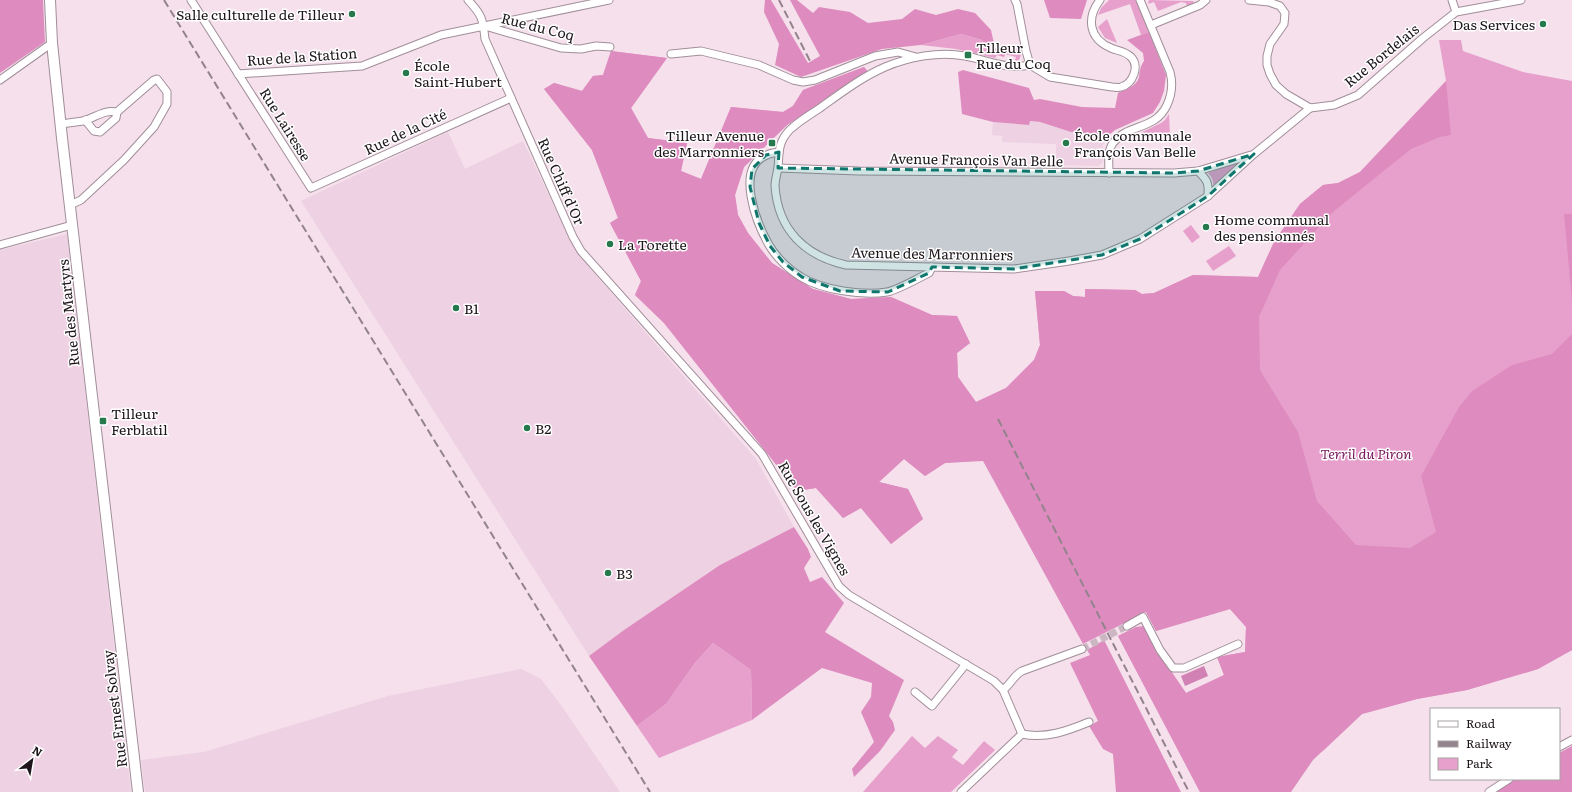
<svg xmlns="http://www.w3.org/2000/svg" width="1572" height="792" font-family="Literata,serif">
<rect width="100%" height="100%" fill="#f5e0ec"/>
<!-- built -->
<g fill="#eed1e2">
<polygon points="1029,121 1040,122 1071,132 1109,135 1103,145 1103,162 1098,166 1056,165 1056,144 1002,142 1002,136 992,135 993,122 1029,125"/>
<polygon points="448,132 465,169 523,141 571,242 593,272 756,459 794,527 720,565 624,630 589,656 301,201"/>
<polygon points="67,234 131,792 0,792 0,248 4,249"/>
<polygon points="521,669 541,679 561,705 620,792 145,792 141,760 204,752 388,696"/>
</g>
<!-- green -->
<g fill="#e7a0cc">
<polygon points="1109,0 1136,0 1138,2 1149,32 1141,35 1130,4 1098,15 1101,8"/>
<polygon points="1149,0 1193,1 1194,3 1187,7 1186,3 1181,2 1158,11 1154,2 1148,4"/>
<polygon points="1107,19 1117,43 1105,38 1098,27"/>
<polygon points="961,34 982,40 997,55 995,58 956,49 921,45"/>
<polygon points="1439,40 1461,40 1463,51 1523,72 1572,81 1572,650 1538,669 1467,690 1417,699 1362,714 1323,751 1200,792 1118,636 1136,627 1164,661 1186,693 1224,675 1217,657 1245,652 1246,627 1230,609 1156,631 1146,612 983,460 945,463 925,476 904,459 879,482 908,489 923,519 891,544 861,508 843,518 816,488 797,491 664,323 635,295 641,281 610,223 618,218 592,150 544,89 554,83 582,91 593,76 603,75 611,51 667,58 631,108 648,138 687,143 681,171 701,179 731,107 783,112 793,106 803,90 864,67 868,72 787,125 744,167 735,195 738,215 748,233 772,263 813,289 851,299 891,297 932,315 957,316 970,343 957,353 958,377 976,402 1006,388 1034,360 1040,345 1035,291 1064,291 1073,296 1085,297 1085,289 1135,290 1142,294 1154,293 1193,275 1258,277 1274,242 1300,204 1323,185 1338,183 1360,172 1446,81"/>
<polygon points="1014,48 1019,49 1021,55 1019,60 1014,63 1016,57 1005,54"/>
<polygon points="1169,114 1170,135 1137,139 1130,138 1161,123 1165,120"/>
<polygon points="1238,162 1239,164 1214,186 1212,178 1208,173"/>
<polygon points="1191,225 1200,237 1192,243 1183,231"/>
<polygon points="1229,246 1236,256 1213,271 1206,261"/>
<polygon points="713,643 751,670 752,720 659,758 637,726 666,704 695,663"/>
<polygon points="912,736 925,748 938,736 958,750 952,757 963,765 984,741 995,750 951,792 863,792"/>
</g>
<!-- forest -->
<g fill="#de8cbf">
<polygon points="0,0 43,0 45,42 0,73"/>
<polygon points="765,0 771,0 808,63 820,56 790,0 797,0 813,13 819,7 850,12 868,23 902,19 915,9 936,15 958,9 975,13 991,30 995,48 1014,48 1005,54 1004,57 997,55 982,40 961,34 921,45 882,49 801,77 775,65 779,44 764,12"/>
<polygon points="1044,0 1087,0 1081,19 1050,18"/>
<path d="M1149 32 1166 75 1164 91 1160 102 1153 113 1115 130 1109 135 1071 132 1040 122 1030 121 1029 125 993 122 962 114 958 72 963 70 1029 88 1034 100 1040 99 1082 107 1115 108 1118 93C1126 89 1137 86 1139 77 1140 70 1140 67 1144 61L1143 53 1127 40Z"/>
<polygon points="611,51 667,58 631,108 648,138 687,143 681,171 701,179 731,107 783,112 793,106 803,90 864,67 868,72 787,125 744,167 735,195 738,215 748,233 772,263 813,289 851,299 891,297 932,315 957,316 970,343 957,353 958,377 976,402 1006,388 1034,360 1040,345 1035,291 1064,291 1073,296 1085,297 1085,289 1135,290 1142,294 1154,293 1193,275 1258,277 1274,242 1300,204 1323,185 1338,183 1360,172 1446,81 1451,135 1440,137 1411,149 1333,212 1280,270 1259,317 1260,370 1298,432 1317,501 1356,545 1410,548 1436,532 1421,476 1459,407 1472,391 1512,365 1552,354 1572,334 1572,650 1538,669 1467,690 1417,699 1362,714 1313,760 1291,792 1200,792 1118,636 1136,627 1144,626 1164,661 1186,693 1224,675 1217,657 1245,652 1246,627 1230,609 1156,631 1146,612 1083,644 983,461 945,463 925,476 904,459 879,482 908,489 923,519 891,544 861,508 843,518 816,488 797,491 664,323 635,295 641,281 610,223 618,218 592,150 544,89 554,83 582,91 593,76 603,75"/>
<polygon points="1564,214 1572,214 1572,301"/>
<polygon points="794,527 808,549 811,557 804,568 810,582 822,577 844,603 825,632 904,680 889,716 893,722 895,730 880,751 854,777 852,769 874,742 861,712 871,697 872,683 822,668 752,720 751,670 713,643 695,663 666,704 637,726 589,656 624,630 720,565"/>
<polygon points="1104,640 1181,792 1116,792 1113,754 1103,749 1089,726 1098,721 1070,663 1090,655 1087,650"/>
<polygon points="1572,746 1572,792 1493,792 1515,779 1559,779 1559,753"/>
</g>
<!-- water -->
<polygon fill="#d181b4" points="1204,666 1208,676 1185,686 1181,676"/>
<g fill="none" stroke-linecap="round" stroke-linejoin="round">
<!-- street-tunnel -->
<polyline stroke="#cab7c2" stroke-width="7" stroke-dasharray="7 3.5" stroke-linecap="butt" points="1082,649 1127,626"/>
<!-- street casing -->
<g stroke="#a18e99" stroke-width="9">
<g id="street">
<polyline points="191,0 311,188 511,98"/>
<path d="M468 0C482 15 483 19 485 39L573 237 581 251 762 454 839 586 849 595 994 681 1003 690 1022 734"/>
<path d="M1015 0 1017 4 1026 51 1030 65 1050 77 1112 87C1115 87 1118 88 1121 87 1133 84 1140 66 1131 57 1125 51 1118 51 1111 48 1089 39 1086 18 1100 0"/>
<polyline points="1249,0 1269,2 1280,6 1285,13 1284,24 1270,44 1267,56 1267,65 1270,74 1276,85 1286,94 1310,108 1334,105 1358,95 1423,38 1456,12 1521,0"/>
<polyline points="1452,0 1456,12"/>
<polyline points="1151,25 1200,5 1206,0"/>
<polyline points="485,26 561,48 581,49 596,46 610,47"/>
<polyline points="671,54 701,51 759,65 793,80 803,82 815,80 875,56 898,52 916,57"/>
<path d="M1030 65C1006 70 988 60 965 56 939 51 909 57 885 67 862 77 841 93 820 108 811 114 801 120 793 127 789 130 784 137 782 141 778 149 779 159 778 168 777 174 775 180 775 186 778 230 805 256 846 265L1014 269 1069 261 1102 255 1140 239 1208 196 1254 154 1310 108"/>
<polyline points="238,74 362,66 441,35 609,0"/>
<polyline points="0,80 52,43"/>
<polyline points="85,120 94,131 100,132 116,118 117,112"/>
<path d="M61 124C68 123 76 122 83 121 95 118 104 109 117 112L154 80 157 79 167 92V104L154 127 124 160 81 200 70 205"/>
<path d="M779 152C775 153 770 153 767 155 734 167 757 224 769 245 776 257 789 270 801 277 822 290 863 296 887 292 898 290 918 278 929 273L932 267"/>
<polyline points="778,168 859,171 1174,173 1198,171 1251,155"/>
<path d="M1198 171C1207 180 1209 182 1208 196"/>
<path d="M1109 173C1109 163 1107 151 1113 143 1128 123 1155 131 1167 105 1172 94 1173 83 1170 72L1140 0"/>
<polyline points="0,245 72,225"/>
<polyline points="1127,626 1143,617 1160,650 1173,668 1184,668 1238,644"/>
<path d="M1003 690C1011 684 1014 675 1022 671L1082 649"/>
<polyline points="915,692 932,706 966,664"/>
<path d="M1022 734C1046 739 1067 731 1089 722"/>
<polyline points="1559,747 1572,740"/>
<polyline points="961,792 1022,734"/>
<polyline points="1489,792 1509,779"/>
</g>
</g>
<!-- secondary casing -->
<g stroke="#a18e99" stroke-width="12">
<polyline id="secondary" points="50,0 52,43 62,138 138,792"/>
</g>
<!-- street -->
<use href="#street" stroke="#fff" stroke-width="7"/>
<!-- secondary -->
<use href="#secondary" stroke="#fff" stroke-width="10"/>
<!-- rail -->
<g stroke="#92838c" stroke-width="2" stroke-dasharray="8 4" stroke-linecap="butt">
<polyline points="164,0 650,792"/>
<polyline points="779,0 810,61"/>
<polyline points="998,419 1189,792"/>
</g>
</g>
<!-- marked area -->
<path fill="#0f766e" fill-opacity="0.2" stroke="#0f766e" stroke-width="3" stroke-dasharray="8 5" stroke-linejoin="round" d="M779 152 778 168 1174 173 1198 171 1254 154 1208 196 1186 210 1140 239 1102 255 1014 269 932 267 929 273 888 292 840 291 802 277 783 262 770 246 759 223 750 187 752 169 766 155Z"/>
<!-- markers -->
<g fill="#25794c" stroke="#fff" stroke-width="1.5">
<circle cx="352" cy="14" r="4"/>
<circle cx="1543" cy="24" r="4"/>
<rect x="964" y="51" width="8" height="8" rx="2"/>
<circle cx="406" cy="73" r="4"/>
<rect x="768" y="139" width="8" height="8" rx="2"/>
<circle cx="1066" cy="143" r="4"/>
<circle cx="1206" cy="227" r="4"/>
<circle cx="610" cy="244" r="4"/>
<circle cx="456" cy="308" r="4"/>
<rect x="99" y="417" width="8" height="8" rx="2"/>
<circle cx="527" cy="428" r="4"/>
<circle cx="608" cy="573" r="4"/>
</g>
<g text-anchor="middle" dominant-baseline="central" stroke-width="3" stroke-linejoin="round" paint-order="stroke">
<!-- poi labels -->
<g font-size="14" fill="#1d151a" stroke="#fff" text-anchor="start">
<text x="344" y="14" text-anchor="end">Salle culturelle de Tilleur</text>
<text x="1535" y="24" text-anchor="end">Das Services</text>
<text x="976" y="47">Tilleur<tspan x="976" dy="16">Rue du Coq</tspan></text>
<text x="414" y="65">École<tspan x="414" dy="16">Saint-Hubert</tspan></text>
<text x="764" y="135" text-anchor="end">Tilleur Avenue<tspan x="764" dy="16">des Marronniers</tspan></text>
<text x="1074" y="135">École communale<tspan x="1074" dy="16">François Van Belle</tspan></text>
<text x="1214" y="219">Home communal<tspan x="1214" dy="16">des pensionnés</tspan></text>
<text x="618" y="244">La Torette</text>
<text x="464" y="308">B1</text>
<text x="111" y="413">Tilleur<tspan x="111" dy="16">Ferblatil</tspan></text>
<text x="535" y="428">B2</text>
<text x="616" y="573">B3</text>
</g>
<!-- street labels -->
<g font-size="14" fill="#1d151a" stroke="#fff">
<text transform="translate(538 26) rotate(14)">Rue du Coq</text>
<text transform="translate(1381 55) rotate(-39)">Rue Bordelais</text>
<text transform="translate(302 56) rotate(-4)">Rue de la Station</text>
<text transform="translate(286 124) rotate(58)">Rue Lairesse</text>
<text transform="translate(405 131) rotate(-25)">Rue de la Cité</text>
<text transform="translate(976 159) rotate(1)">Avenue François Van Belle</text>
<text transform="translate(562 181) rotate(66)">Rue Chiff d'Or</text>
<text transform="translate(932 253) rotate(1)">Avenue des Marronniers</text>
<text transform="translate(68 313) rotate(-96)">Rue des Martyrs</text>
<text transform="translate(815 518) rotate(60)">Rue Sous les Vignes</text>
<text transform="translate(114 709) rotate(-97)">Rue Ernest Solvay</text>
</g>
<!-- park labels -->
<g font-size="14" font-style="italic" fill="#77185c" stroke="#fff">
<text x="1366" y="453">Terril du Piron</text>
</g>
</g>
<!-- legend -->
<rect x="1430" y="708" width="130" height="72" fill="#ffffff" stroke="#a5a1a3"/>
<rect x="1438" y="721" width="20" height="6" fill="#ffffff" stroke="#a5a1a3"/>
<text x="1466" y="728" font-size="12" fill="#1d151a">Road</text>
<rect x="1438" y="741" width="20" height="6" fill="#92838c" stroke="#a5a1a3"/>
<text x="1466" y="748" font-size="12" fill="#1d151a">Railway</text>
<rect x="1438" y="758" width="20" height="12" fill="#e7a0cc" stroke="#a5a1a3"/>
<text x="1466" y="768" font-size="12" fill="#1d151a">Park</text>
<!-- north arrow -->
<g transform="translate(32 760) rotate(31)" stroke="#ffffff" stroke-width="3" paint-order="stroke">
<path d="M0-3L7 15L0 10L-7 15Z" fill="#1d151a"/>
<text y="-6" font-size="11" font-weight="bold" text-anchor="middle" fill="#1d151a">N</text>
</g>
</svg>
